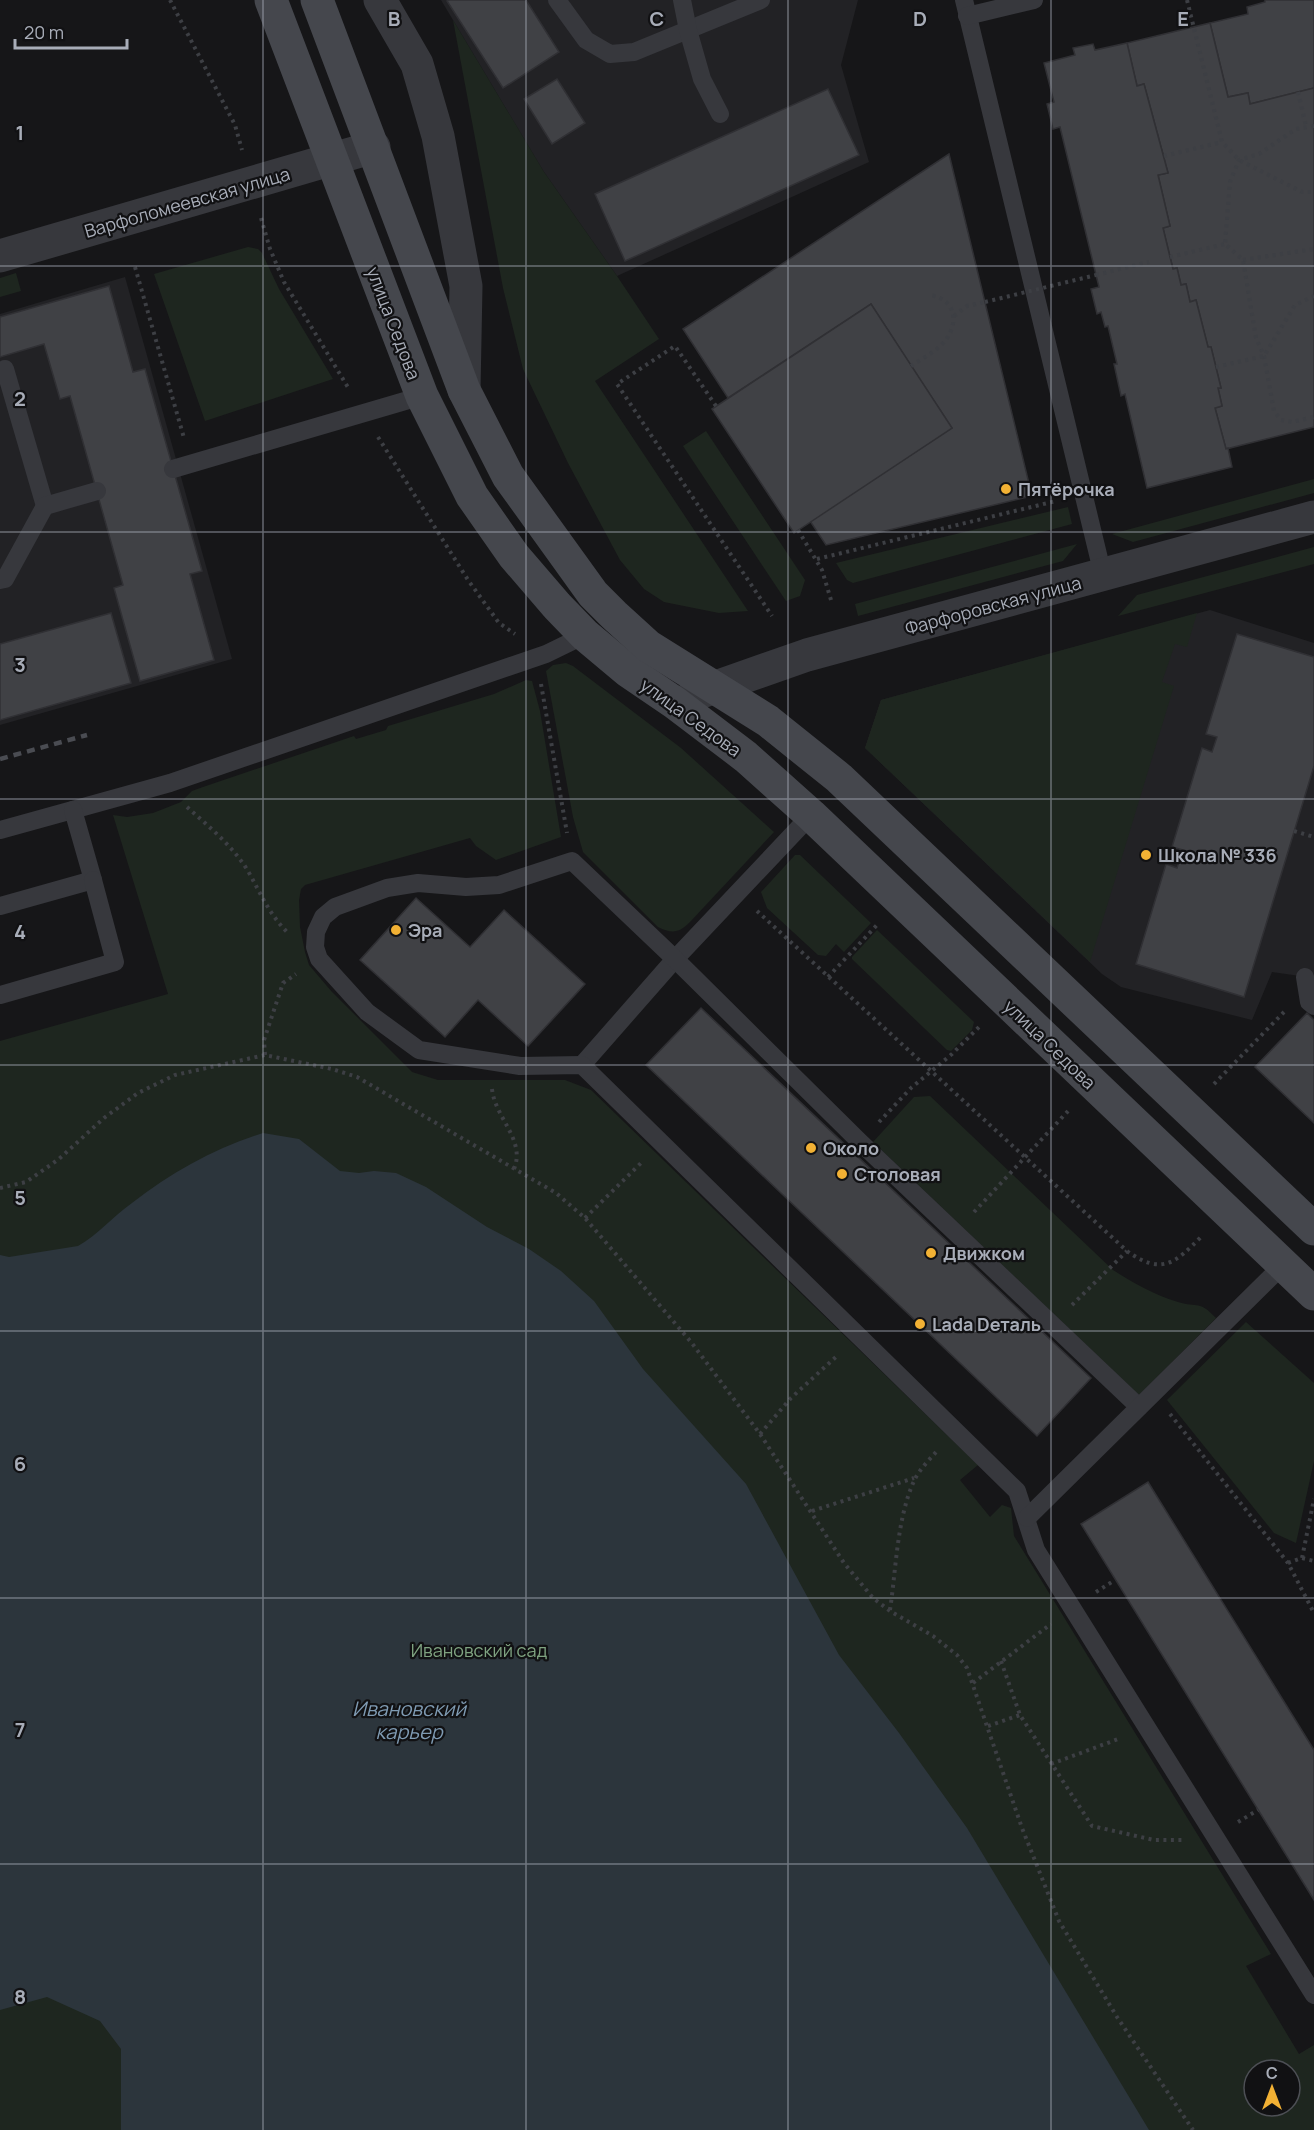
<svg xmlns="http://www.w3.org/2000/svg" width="1314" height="2130" font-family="Manrope,sans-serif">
<rect width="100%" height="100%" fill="#161618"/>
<!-- built -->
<g fill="#222225">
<polygon points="441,0 858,0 841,65 869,162 617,276 544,172"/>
<polygon points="125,277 232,659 0,725 0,314"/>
<polygon points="1210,610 1314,643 1314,978 1272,972 1252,1020 1121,987 1102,974 865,748 881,700"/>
</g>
<!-- green -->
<g fill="#1e261f" fill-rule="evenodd">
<polygon points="453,20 544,172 617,276 659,339 595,381 748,611 719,613 664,602 644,589 620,560 568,463 523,369 503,288"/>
<polygon points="248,247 258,249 262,253 279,289 333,379 205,421 154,274"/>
<polygon points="16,273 21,291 0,297 0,278"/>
<polygon points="706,431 805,580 800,596 786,601 683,446"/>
<polygon points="1314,479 1314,493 1133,542 1112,534"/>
<polygon points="1068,507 1072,524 853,583 847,580 836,563"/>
<polygon points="1077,544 1063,561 858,616 855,604"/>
<polygon points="1314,547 1314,564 1118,616 1137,595"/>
<polygon points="1197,613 1187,647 1175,644 1162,682 1174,686 1090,962 865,748 881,700"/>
<path d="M566 663 573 666 681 748 774 832 690 922C679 933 672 934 658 927L583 852 573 817 546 671 553 665Z"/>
<path d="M526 680 532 681 540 711 561 837 496 860 476 846 470 838 305 885 301 889 299 900 300 927 305 952 309 965 332 992 412 1072 438 1080H565L591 1090 978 1465 960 1480 990 1517 1002 1505 1011 1508 1014 1536 1271 1954 1246 1966 1299 2054 1314 2045V2130H0V1041L168 994 113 815 127 817 153 813 181 802 192 791 203 787 354 736 356 739 386 730 388 726 494 694ZM1254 2070H1290V2106H1254Z"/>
<polygon points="795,855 800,855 871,923 844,952 836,944 826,956 818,955 767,908 761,892"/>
<polygon points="877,930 974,1022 972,1030 951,1051 947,1050 852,959 852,957"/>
<path d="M930 1096 1113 1270C1133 1283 1155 1295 1178 1302 1198 1308 1199 1300 1216 1318L1139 1395 873 1142 914 1097Z"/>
<polygon points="1246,1322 1314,1383 1314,1461 1296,1543 1274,1533 1167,1400"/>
</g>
<!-- water -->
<path fill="#2c353c" d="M263 1133 299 1139 340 1171 359 1173 374 1171 396 1173 426 1187 487 1227 529 1249 561 1271 594 1301 643 1369 746 1484 839 1655 899 1733 967 1828 1149 2130H121V2049L100 2021 47 1997 0 2010V1255L9 1257 78 1246C98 1235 113 1216 132 1203 172 1172 215 1148 263 1133Z"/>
<!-- building -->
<g fill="#404145" stroke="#303034" stroke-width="1.5">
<polygon points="449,0 526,0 559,52 503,88 447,1"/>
<polygon points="1265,0 1314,0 1314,88 1250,104 1248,93 1228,97 1210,23 1248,14 1247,7 1265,2"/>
<polygon points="1210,23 1228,97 1248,93 1250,104 1314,88 1314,427 1226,449 1215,408 1222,406 1218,388 1221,388 1211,347 1208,347 1196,300 1190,302 1186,284 1181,285 1177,268 1173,269 1163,228 1170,226 1158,175 1168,173 1144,84 1137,86 1127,43"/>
<polygon points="1127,43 1137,86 1144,84 1168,173 1158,175 1170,226 1163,228 1170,257 1173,269 1177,268 1181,285 1186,284 1190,302 1196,300 1208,347 1211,347 1221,388 1218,388 1222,406 1215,408 1226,449 1228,448 1232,467 1147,488 1125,394 1121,396 1114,364 1117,364 1108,326 1105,327 1101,312 1097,314 1091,289 1099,287 1060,127 1053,129 1047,104 1054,102 1044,63 1075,55 1073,48 1093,44 1095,50"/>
<polygon points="557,79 585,123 552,144 524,99"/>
<polygon points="828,89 859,155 625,261 595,194"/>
<polygon points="949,154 1032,496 826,545 810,521 952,428 911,366 871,304 728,398 683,329"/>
<polygon points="109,286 133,372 145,369 202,571 190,574 214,660 140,681 114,588 123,585 70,396 60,399 44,344 0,357 0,317"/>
<polygon points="871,304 952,428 794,533 712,409"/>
<polygon points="111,613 131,683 0,720 0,644"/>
<polygon points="1237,634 1314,657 1314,766 1244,997 1136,964 1166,864 1177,868 1183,850 1172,847 1202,748 1212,752 1217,737 1206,734"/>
<polygon points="416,898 470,947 504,910 585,984 528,1046 478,1000 445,1037 360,960"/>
<polygon points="701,1008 1091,1378 1037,1436 646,1065"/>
<polygon points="1307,1013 1314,1020 1314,1123 1255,1067"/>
<polygon points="1148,1482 1314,1750 1314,1900 1081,1524"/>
</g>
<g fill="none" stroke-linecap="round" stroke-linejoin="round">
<!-- path -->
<g stroke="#3d3f44" stroke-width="4" stroke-dasharray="3 4.5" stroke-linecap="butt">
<polyline points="170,0 235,125 242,150"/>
<polyline points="1187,0 1222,142 1239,160 1302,192 1314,192"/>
<polyline points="1298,92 1306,126"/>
<polyline points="1314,126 1296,129 1259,154 1239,160 1230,182 1225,244 1243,260 1256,338 1264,356 1274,411 1281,420 1292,422 1314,417"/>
<polyline points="1164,156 1222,142"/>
<polyline points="261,218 270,249 284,282 349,389"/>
<polyline points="1170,257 1225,244"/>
<polyline points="1243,260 1314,249"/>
<polyline points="135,267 184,438"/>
<polyline points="1096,275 1149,262"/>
<polyline points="954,316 967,306 985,302"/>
<path d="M911 366C920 360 931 354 939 347 959 330 960 300 930 295"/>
<polyline points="1216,367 1264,356 1295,305 1314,296"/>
<polyline points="716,406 675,346 617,384 772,616"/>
<polyline points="378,437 468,580 499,623 515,634"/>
<polyline points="798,530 822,570 831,600"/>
<polyline points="817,559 1056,501"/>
<polyline points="541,684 567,833"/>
<path d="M187 807C209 827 232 845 248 871 261 894 269 914 288 933"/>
<polyline points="1294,831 1314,837"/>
<path d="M757 911 1127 1251C1162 1276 1175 1263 1201 1237"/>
<polyline points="828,977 877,925"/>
<polyline points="265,1055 264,1040 283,983 296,974"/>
<polyline points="1214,1084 1284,1012"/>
<path d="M492 1089C495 1118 526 1140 514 1169"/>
<polyline points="879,1122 911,1088 952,1054 980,1026"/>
<polyline points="0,1188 26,1182 59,1159 104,1118 138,1093 175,1075 265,1055 332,1069 357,1077 556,1193 585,1218 691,1342 760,1434 844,1563 873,1598 890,1611 933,1636 957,1655 967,1668 1022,1828 1059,1921 1117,2017 1193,2130"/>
<polyline points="974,1212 1069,1110"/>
<polyline points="585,1218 641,1163"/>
<polyline points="1072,1305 1127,1251"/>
<polyline points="1170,1414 1288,1563 1314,1613"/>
<polyline points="760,1434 791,1398 838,1355"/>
<polyline points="812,1511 914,1478"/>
<polyline points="1302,1558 1314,1499"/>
<polyline points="1288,1563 1302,1558 1314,1561"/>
<polyline points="1096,1592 1115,1580"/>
<path d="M890 1610C896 1570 897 1518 914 1481 919 1470 929 1460 937 1451"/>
<polyline points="1001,1661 1020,1715 1092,1826 1154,1840 1184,1840"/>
<polyline points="973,1683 1051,1624"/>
<polyline points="988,1726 1020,1715"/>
<polyline points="1051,1764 1121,1738"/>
<polyline points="1238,1822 1258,1810"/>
</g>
<!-- lane -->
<g stroke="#37383d" stroke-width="18">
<polyline points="557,0 586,40 610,54 634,52 761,0"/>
<polyline points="682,0 688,30 702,79 720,114"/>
<polyline points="964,0 1103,575"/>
<polyline points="967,16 1034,0"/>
<polyline points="5,369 45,506"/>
<polyline points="173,469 422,396"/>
<polyline points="0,580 5,579 45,506 97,491"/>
<polyline points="0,830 170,783 546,654 585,635"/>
<polyline points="0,906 93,880 73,810"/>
<polyline points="1305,977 1309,1002 1314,1006"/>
<polyline points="0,995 115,962 93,880"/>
<polyline points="582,1065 675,959 811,815"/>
<polyline points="1139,1407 860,1142 675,959 572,861 499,885 466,887 418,883 387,888 335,907 323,917 316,932 315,947 319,959 367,1012 419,1050 520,1066 582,1065 1017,1491 1036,1550 1314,1995"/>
<polyline points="1027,1518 1283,1265"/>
</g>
<!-- street -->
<g stroke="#37383d" stroke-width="33">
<polyline points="380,0 417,64 438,136 466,286 464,390"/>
<polyline points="0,256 374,147"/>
<polyline points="693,695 807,655 1314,517"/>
</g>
<!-- secondary -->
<g stroke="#45474d" stroke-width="33">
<polyline points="271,0 422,396 472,496 514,556 557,606 585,635 628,671 675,703 746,757 811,815 1314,1294"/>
<polyline points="317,0 464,390 508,476 593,594 614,615 648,646 768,721 839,778 1314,1229"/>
</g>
<!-- rail -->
<polyline stroke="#4a4c52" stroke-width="4.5" stroke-dasharray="8 6" stroke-linecap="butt" points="0,759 87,735"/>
<!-- path-bridge -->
<polyline stroke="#3d3f44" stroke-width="4" stroke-dasharray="3 4.5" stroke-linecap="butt" points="985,302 1096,275"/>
</g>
<!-- grid -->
<path fill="none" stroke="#a8adb8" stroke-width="1.5" stroke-opacity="0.55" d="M263 0V2130M526 0V2130M788 0V2130M1051 0V2130M0 266H1314M0 532H1314M0 799H1314M0 1065H1314M0 1331H1314M0 1598H1314M0 1864H1314"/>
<!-- markers -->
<g fill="#f2b134" stroke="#111113" stroke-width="2">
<circle cx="1006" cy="489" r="6"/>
<circle cx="1146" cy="855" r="6"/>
<circle cx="396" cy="930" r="6"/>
<circle cx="811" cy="1148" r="6"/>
<circle cx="842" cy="1174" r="6"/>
<circle cx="931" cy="1253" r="6"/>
<circle cx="920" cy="1324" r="6"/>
</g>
<g text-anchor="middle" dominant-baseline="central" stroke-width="4.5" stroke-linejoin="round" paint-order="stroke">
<!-- street labels -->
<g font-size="18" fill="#a8adb8" stroke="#111113">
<text transform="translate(187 202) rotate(-16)">Варфоломеевская улица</text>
<text transform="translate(394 323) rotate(69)">улица Седова</text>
<text transform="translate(993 605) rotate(-15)">Фарфоровская улица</text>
<text transform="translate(691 717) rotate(36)">улица Седова</text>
<text transform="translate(1050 1044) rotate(44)">улица Седова</text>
</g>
<!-- poi labels -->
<g font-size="18" font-weight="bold" fill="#a8adb8" stroke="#111113" text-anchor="start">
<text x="1018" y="489">Пятёрочка</text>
<text x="1158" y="855">Школа № 336</text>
<text x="408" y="930">Эра</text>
<text x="823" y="1148">Около</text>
<text x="854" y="1174">Столовая</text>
<text x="943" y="1253">Движком</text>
<text x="932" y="1324">Lada Dеталь</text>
</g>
<!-- park labels -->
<g font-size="18" fill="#7fa381" stroke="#111113">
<text x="479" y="1650">Ивановский сад</text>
</g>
<!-- water labels -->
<g font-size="20" font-style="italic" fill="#7f9bb3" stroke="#111113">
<text x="409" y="1708">Ивановский<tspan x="409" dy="23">карьер</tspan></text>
</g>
</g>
<g font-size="20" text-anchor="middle" font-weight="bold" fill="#a8adb8" stroke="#111113" stroke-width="4.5" stroke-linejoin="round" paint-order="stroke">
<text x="394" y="26">B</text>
<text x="657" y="26">C</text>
<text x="920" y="26">D</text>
<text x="1183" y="26">E</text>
<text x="20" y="140">1</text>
<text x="20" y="406">2</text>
<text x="20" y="672">3</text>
<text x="20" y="939">4</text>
<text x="20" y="1205">5</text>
<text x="20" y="1471">6</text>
<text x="20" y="1737">7</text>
<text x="20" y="2004">8</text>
</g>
<!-- north arrow -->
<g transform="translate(1272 2088)"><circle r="28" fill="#111113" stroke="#4d4f55" stroke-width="1.5"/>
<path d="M0-4.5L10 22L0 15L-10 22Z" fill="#f2b134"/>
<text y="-9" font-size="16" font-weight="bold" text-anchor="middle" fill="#a8adb8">С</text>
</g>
<!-- scale -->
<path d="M15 39v9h112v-9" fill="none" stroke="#a8adb8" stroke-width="3"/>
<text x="24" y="39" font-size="18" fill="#a8adb8" stroke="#111113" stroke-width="4.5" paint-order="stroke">20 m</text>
</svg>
